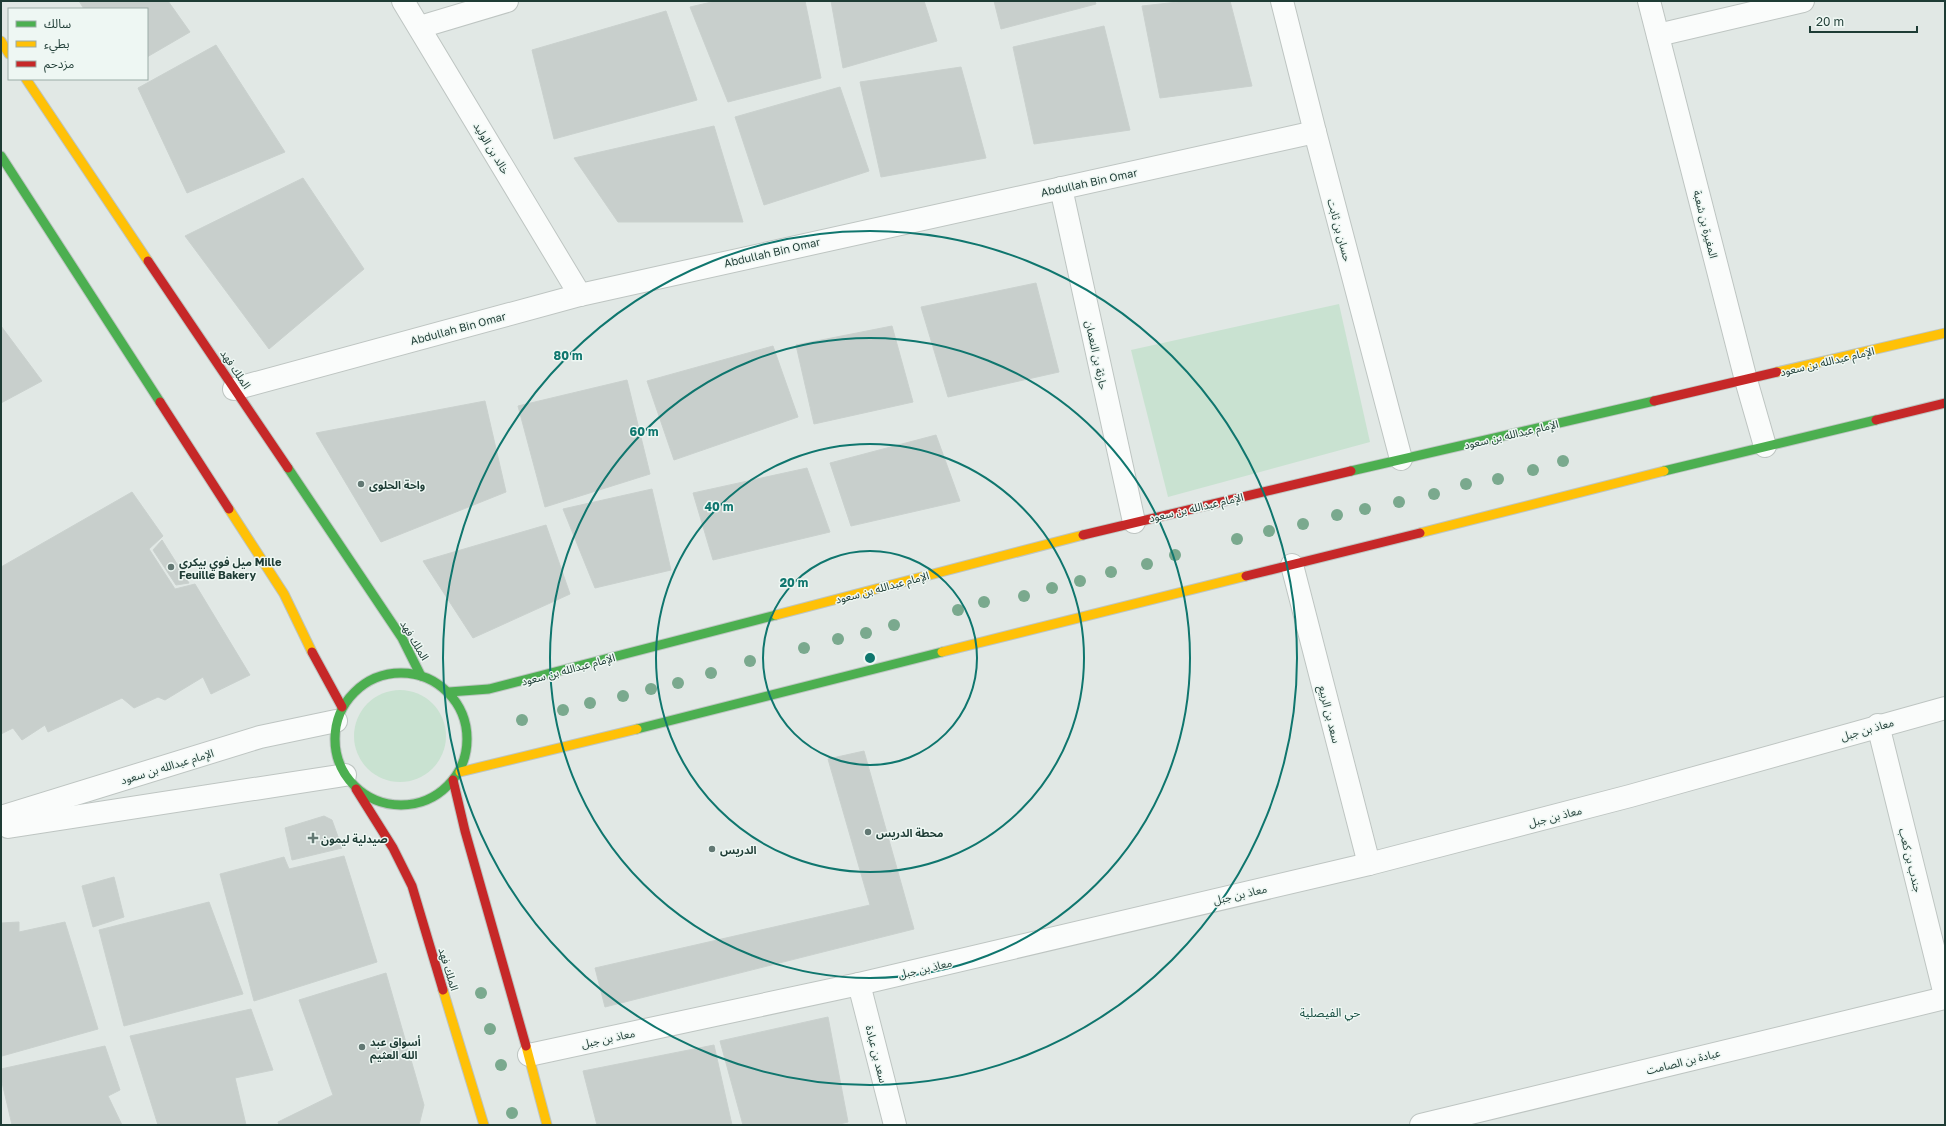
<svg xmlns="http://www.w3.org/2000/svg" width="1946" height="1126" font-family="'Golos Text','Noto Sans Arabic',sans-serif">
<rect width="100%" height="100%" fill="#e1e8e5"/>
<!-- green -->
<g fill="#c9e2d1">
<polygon points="1339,304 1370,442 1168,497 1131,350"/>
<circle cx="400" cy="736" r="46"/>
</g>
<!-- building -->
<g fill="#c8cfcc" stroke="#cad1ce">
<polygon points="79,1 168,1 190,32 147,57 147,9 84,9"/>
<polygon points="716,1 805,1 821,78 728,102 690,7"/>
<polygon points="831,1 924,1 937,41 843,68"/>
<polygon points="994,1 1095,1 1096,4 1001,29"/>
<polygon points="1187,1 1230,1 1252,86 1160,98 1142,6"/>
<polygon points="666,11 697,100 554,139 532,50"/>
<polygon points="1104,26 1130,130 1034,144 1013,47"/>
<polygon points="216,45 285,152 187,193 138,88"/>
<polygon points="961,67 986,158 881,177 860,82"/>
<polygon points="840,87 869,171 764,205 735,117"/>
<polygon points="714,126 743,222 618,222 574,158"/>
<polygon points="303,178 364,269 269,349 185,236"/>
<polygon points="1036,283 1059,372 948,397 921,307"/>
<polygon points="1,326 42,381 1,403"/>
<polygon points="892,326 913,402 814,424 796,345"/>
<polygon points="773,346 798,417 674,460 647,381"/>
<polygon points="627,380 650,474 545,507 518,406"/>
<polygon points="485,401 506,492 381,542 316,433"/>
<polygon points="936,435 960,501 851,526 830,463"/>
<polygon points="807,468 830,532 713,560 693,493"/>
<polygon points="652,489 671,570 595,588 563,509"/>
<polygon points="132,492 163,536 149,549 175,589 195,584 250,675 211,694 203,677 165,700 158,697 134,708 122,698 48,732 45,725 22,740 13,728 1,734 1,567"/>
<polygon points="546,525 570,594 473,638 423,561"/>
<polygon points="162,540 189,583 176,585 153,550"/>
<polygon points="864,751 914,929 605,1007 595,968 870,905 828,759"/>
<polygon points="324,816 332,820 342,848 292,860 285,828"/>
<polygon points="344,856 377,962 254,1001 220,874 284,857 289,869"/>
<polygon points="114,877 124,917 93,927 82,886"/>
<polygon points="209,902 243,994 124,1026 99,930"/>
<polygon points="19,922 19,932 65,922 98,1029 2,1056 1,1051 1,923"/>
<polygon points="386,973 424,1105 419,1125 279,1125 278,1122 333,1095 299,1000"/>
<polygon points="251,1009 273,1070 235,1078 246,1125 158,1125 130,1036"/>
<polygon points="828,1017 848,1122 835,1125 743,1125 720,1041"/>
<polygon points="714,1045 732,1125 597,1125 583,1071"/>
<polygon points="105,1046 120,1090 108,1096 122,1125 12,1125 1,1078 1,1069"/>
</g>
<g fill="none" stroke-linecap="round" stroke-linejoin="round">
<!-- street casing -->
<g stroke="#bec5c2" stroke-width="24">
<g id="street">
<polyline points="403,1 580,295"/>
<polyline points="1282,1 1315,132 1401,459"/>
<polyline points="1649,1 1746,380 1765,446"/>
<polyline points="420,27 507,1"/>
<polyline points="1658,35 1803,1"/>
<polyline points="1061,188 1134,522"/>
<polyline points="234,389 580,295 1315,132"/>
<polyline points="1292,565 1369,864"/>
<polyline points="1878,725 1945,995"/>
<polyline points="1,817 260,737 336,721"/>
<polyline points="8,827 345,775"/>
<polyline points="859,984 895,1125"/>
<polyline points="529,1055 859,984 1369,864 1630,796 1945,708"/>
<polyline points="1421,1125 1945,998"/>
</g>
</g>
<!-- fast casing -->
<g stroke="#bdc5c2" stroke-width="11">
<g id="fast">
<polyline points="1,156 160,402"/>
<polyline points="288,468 402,638 421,676"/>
<polyline points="1351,471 1654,401"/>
<polyline points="1664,471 1876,420"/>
<circle cx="401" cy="739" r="66"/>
<polyline points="449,692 489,689 776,615"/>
<polyline points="637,729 942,652"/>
</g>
</g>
<!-- slow casing -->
<g stroke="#bdc5c2" stroke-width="11">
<g id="slow">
<polyline points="1,41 9,54"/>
<polyline points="26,79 148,261"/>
<polyline points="1777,372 1945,333"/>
<polyline points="229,509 284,594 312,652"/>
<polyline points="1420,533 1664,471"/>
<polyline points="776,615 1083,535"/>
<polyline points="942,652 1246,576"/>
<polyline points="460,772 637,729"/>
<polyline points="443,990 484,1125"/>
<polyline points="526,1046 547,1125"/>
</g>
</g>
<!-- jam casing -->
<g stroke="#bdc5c2" stroke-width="11">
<g id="jam">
<polyline points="148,261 288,468"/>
<polyline points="1654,401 1777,372"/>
<polyline points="160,402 229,509"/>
<polyline points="1876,420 1945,403"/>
<polyline points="1083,535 1351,471"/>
<polyline points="1246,576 1420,533"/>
<polyline points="312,652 342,707"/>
<polyline points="453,780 465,831 526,1046"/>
<polyline points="356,789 393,848 412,886 443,990"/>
</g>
</g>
<!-- street -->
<use href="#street" stroke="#fafcfb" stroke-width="22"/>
<!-- fast -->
<use href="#fast" stroke="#4caf50" stroke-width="9"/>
<!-- slow -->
<use href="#slow" stroke="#ffc107" stroke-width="9"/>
<!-- jam -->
<use href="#jam" stroke="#c62828" stroke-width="9"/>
</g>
<!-- trees -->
<g fill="#7aa98e">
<circle cx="1563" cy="461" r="6"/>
<circle cx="1533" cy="470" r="6"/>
<circle cx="1498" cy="479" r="6"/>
<circle cx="1466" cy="484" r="6"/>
<circle cx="1434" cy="494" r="6"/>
<circle cx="1399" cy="502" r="6"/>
<circle cx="1365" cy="509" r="6"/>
<circle cx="1337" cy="515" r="6"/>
<circle cx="1303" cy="524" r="6"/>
<circle cx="1269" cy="531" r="6"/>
<circle cx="1237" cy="539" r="6"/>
<circle cx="1175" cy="555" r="6"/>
<circle cx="1147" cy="564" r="6"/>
<circle cx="1111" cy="572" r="6"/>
<circle cx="1080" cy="581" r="6"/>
<circle cx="1052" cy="588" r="6"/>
<circle cx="1024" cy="596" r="6"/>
<circle cx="984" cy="602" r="6"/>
<circle cx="958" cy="610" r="6"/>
<circle cx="894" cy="625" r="6"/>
<circle cx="866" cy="633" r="6"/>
<circle cx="838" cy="639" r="6"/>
<circle cx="804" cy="648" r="6"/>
<circle cx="750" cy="661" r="6"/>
<circle cx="711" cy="673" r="6"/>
<circle cx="678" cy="683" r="6"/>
<circle cx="651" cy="689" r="6"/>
<circle cx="623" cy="696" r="6"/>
<circle cx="590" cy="703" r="6"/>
<circle cx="563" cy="710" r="6"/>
<circle cx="522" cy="720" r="6"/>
<circle cx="481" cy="993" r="6"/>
<circle cx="490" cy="1029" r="6"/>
<circle cx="501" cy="1065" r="6"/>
<circle cx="512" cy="1113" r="6"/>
</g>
<!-- distance rings -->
<g fill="none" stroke="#0f766e" stroke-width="2">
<circle cx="870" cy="658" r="107"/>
<circle cx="870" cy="658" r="214"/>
<circle cx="870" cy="658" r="320"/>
<circle cx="870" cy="658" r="427"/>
</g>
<!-- markers -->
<g fill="#627873" stroke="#eef7f3" stroke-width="1.5">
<circle cx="361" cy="484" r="4"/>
<circle cx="171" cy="567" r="4"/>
<circle cx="868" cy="832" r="4"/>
<path d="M311 832h4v4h4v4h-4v4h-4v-4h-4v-4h4z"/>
<circle cx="712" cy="849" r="4"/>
<circle cx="362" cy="1047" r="4"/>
</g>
<g text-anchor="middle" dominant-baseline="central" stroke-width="3" stroke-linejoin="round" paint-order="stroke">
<!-- street labels -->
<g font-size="11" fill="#1e3c35" stroke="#eef7f3">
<text transform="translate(492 148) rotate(59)">خالد بن الوليد</text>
<text transform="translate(1089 182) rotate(-12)">Abdullah Bin Omar</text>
<text transform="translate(1706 224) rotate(76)">المغيرة بن شعبة</text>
<text transform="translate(1340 230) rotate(75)">حسان بن ثابت</text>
<text transform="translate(772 252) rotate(-13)">Abdullah Bin Omar</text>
<text transform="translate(458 328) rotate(-15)">Abdullah Bin Omar</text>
<text transform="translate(1097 355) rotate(78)">حارثة بن النعمان</text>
<text transform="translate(1827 361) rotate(-13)">الإمام عبدالله بن سعود</text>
<text transform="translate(236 369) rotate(56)">الملك فهد</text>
<text transform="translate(1511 434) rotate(-13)">الإمام عبدالله بن سعود</text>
<text transform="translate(1196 507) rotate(-13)">الإمام عبدالله بن سعود</text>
<text transform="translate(882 587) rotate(-15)">الإمام عبدالله بن سعود</text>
<text transform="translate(415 640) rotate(59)">الملك فهد</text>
<text transform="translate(568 669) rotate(-15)">الإمام عبدالله بن سعود</text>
<text transform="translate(1330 714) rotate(76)">سعد بن الربيع</text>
<text transform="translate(1867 729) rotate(-16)">معاذ بن جبل</text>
<text transform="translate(167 766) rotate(-17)">الإمام عبدالله بن سعود</text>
<text transform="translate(1555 816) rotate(-14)">معاذ بن جبل</text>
<text transform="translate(1911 860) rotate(76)">جندب بن كعب</text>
<text transform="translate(1240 894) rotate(-13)">معاذ بن جبل</text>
<text transform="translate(925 968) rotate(-13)">معاذ بن جبل</text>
<text transform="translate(449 969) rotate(73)">الملك فهد</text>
<text transform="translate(608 1038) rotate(-12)">معاذ بن جبل</text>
<text transform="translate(877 1054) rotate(76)">سعد بن عبادة</text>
<text transform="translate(1683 1061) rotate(-14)">عبادة بن الصامت</text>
</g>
<!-- poi labels -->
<g font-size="11" font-weight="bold" fill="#1e3c35" stroke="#eef7f3" text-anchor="start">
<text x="369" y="484">واحة الحلوى</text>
<text x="179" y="561">ميل فوي بيكري Mille<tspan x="179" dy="13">Feuille Bakery</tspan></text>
<text x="876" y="832">محطة الدريس</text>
<text x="321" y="838">صيدلية ليمون</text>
<text x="720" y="849">الدريس</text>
<text x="370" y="1041">أسواق عبد<tspan x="370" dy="13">الله العثيم</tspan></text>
</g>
<!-- neighbourhood labels -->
<g font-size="12" fill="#194f43" stroke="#eef7f3">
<text x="1330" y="1012">حي الفيصلية</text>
</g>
</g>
<circle cx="870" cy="658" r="6" fill="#0f766e" stroke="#eef7f3" stroke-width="2"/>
<g font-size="12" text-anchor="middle" font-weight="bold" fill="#0f766e" stroke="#eef7f3" stroke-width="3" stroke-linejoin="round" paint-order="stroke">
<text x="568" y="360">80 m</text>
<text x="644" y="436">60 m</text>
<text x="719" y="511">40 m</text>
<text x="794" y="587">20 m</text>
</g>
<!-- border -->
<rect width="1946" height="1126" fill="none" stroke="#1e3c35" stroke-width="4"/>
<!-- legend -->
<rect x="8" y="8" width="140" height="72" fill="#eef7f3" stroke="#9baca7"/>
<rect x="16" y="21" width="20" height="6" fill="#4caf50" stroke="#9baca7"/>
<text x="44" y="28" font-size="12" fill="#1e3c35">سالك</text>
<rect x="16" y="41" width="20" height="6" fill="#ffc107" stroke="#9baca7"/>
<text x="44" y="48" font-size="12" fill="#1e3c35">بطيء</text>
<rect x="16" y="61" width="20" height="6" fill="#c62828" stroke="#9baca7"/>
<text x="44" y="68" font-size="12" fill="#1e3c35">مزدحم</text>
<!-- scale -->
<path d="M1810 26v6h107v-6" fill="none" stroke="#1e3c35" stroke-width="2"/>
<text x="1816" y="26" font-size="12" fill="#1e3c35" stroke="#eef7f3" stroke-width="3" paint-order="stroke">20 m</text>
</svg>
